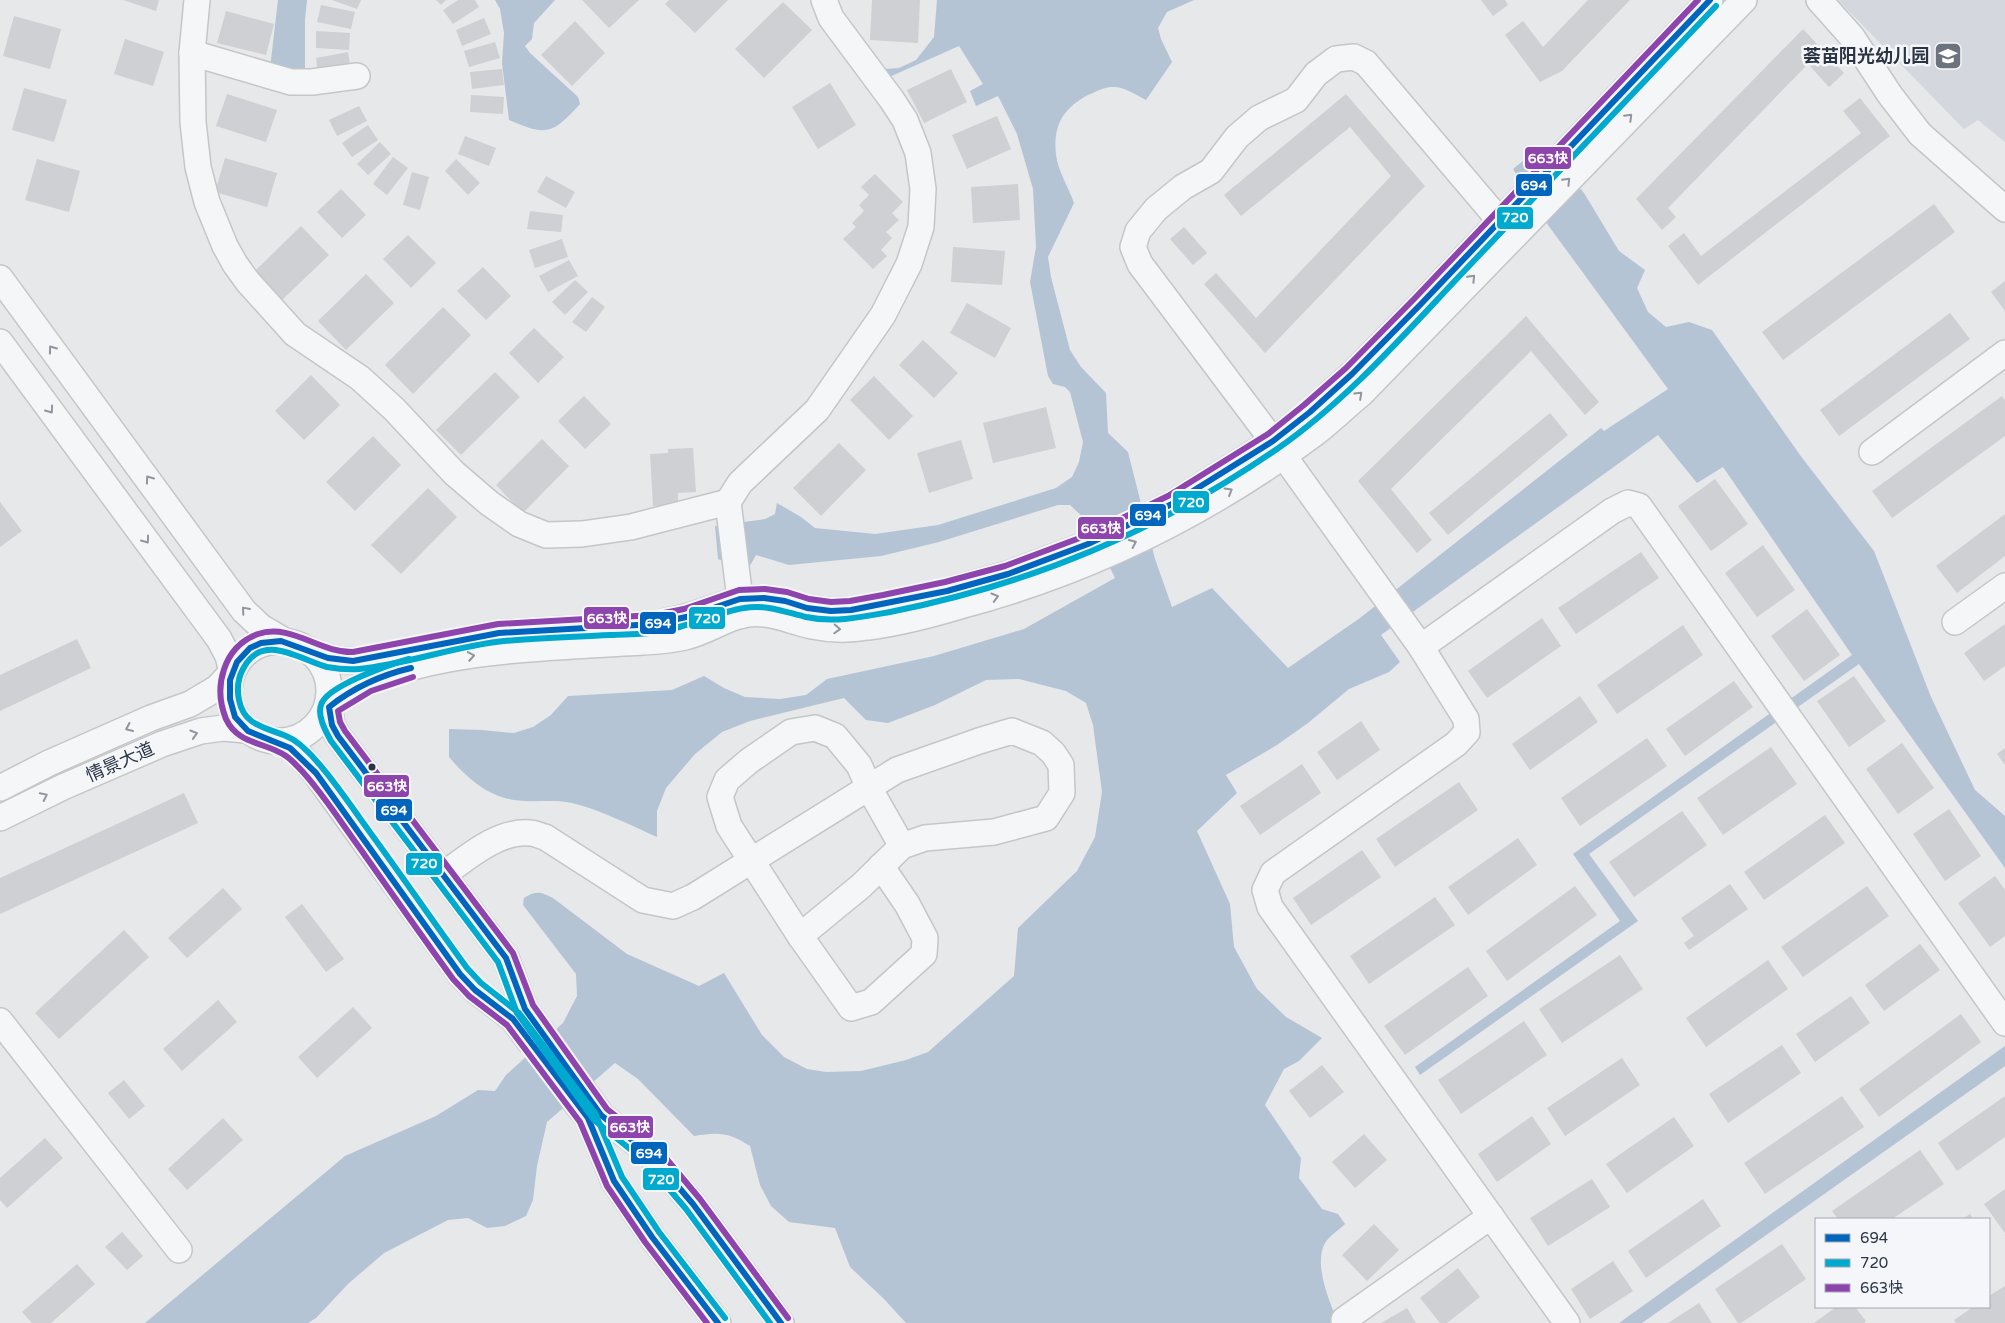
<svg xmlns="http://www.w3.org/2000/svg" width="2005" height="1323" font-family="'Varela Round','Noto Sans SC',sans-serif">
<rect width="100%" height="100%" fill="#e6e8ea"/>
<!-- built -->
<polygon fill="#d4d7dd" points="1838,0 2005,0 2005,142 1978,120 1964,129"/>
<!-- water -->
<g fill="#b4c4d5">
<polygon points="278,0 307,0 305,20 305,74 268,85"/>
<path d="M495 0H555L534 23 532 39 525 46 530 53 578 97 580 104C552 135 546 136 509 120L502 63 504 33 500 9Z"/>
<path d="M937 0H1194L1167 12 1158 28 1161 39 1172 62 1146 100C1136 95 1125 87 1113 87 1106 86 1095 92 1088 95 1062 109 1053 126 1056 155 1058 171 1069 188 1074 203L1048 257 1051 277 1070 350 1081 367 1106 393 1108 433 1128 452 1155 559 1172 607 1212 588 1288 668 1360 618 1601 428 1604 431 1668 389 1548 225 1513 169 1539 148 1544 147 1584 193 1619 251 1645 270 1637 288 1648 312 1666 327 1689 322 1712 330 1800 455 1874 551 1931 697 1975 790 2005 816V868L1859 664 1589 854 1638 921 1420 1075 1415 1067 1620 921 1573 854 1852 655 1723 467 1697 483 1658 435 1381 635 1400 662 1389 672 1349 689 1308 723 1277 745 1226 775 1237 793 1197 831 1230 904 1234 947 1257 989 1286 1017 1322 1038 1299 1061 1284 1069 1265 1105 1301 1158 1299 1178 1322 1209 1338 1214 1345 1224C1339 1230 1329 1236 1325 1243 1313 1265 1330 1302 1338 1323H906L884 1299 850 1267 835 1228 789 1222 771 1206 760 1185 750 1146C729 1132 718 1132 694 1136L638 1079 615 1063 547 1122 537 1166 533 1200 526 1216 505 1226 487 1228 468 1218 448 1220 384 1253 348 1284 316 1318 308 1323H145L345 1156 436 1116 478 1090 495 1091 506 1075 563 1023 577 996 576 974 523 905 524 898C536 890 541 892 553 898L627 954 699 986 724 973 762 1035 784 1057 807 1069 826 1072 861 1071 906 1060 928 1052 1014 976 1018 928 1077 871 1095 837 1102 792 1093 725 1086 703 1066 691 1019 679 986 680 935 705 888 723 866 720 844 698 750 721 722 732 695 754 666 788 657 811V837C630 825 601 810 572 803 553 799 533 803 514 800 487 796 466 777 449 757V729L482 730 514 733 533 727 551 715 568 696 672 690 704 676 724 688 745 697 780 699 806 695 827 679 934 656 1024 629 1115 578 1087 521 1070 505H1058L939 542 881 556 789 565 756 555 747 571 718 559 715 526 765 519 775 514 777 503 801 517 815 528 875 534 938 525 1056 488 1072 477 1079 462 1083 442 1070 392 1065 387 1053 384 1048 376 1030 282 1036 247 1033 189 1017 134 998 96 976 106 970 91 983 84 959 46 887 78 876 63 885 69 899 68 916 60 934 37Z"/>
<polygon points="2005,1046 2005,1066 1642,1323 1619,1323"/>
</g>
<!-- building -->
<g fill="#ced0d3">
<polygon points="123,0 159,0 156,11"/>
<polygon points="332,0 361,0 357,9"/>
<polygon points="436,0 446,0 441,5"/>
<polygon points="458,0 475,0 479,7 453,24 443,10"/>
<polygon points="582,0 639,0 609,28"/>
<polygon points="669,0 728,0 695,33 665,4"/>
<polygon points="872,0 920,0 918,43 870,40"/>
<polygon points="1481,0 1505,0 1508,5 1493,16"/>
<polygon points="1588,0 1630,0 1562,71 1540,82 1505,35 1523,21 1543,47"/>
<polygon points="783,2 812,30 764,78 735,49"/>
<polygon points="321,5 355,12 351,29 317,22"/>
<polygon points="226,11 274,24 266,55 217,43"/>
<polygon points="14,16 61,29 50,69 3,56"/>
<polygon points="484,18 491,34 462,46 456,30"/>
<polygon points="575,21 605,53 572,86 541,55"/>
<polygon points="1803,29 1844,73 1829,87 1808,64 1668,208 1676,217 1662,230 1636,199"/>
<polygon points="316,31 350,33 349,50 316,48"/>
<polygon points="125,39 164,52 153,86 114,74"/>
<polygon points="495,42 500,58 469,67 464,51"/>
<polygon points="348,52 351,70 318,75 316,58"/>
<polygon points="502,69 504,85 472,89 470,72"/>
<polygon points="951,69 967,102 924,123 907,90"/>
<polygon points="830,83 856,125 818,149 792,107"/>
<polygon points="24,88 67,100 54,142 12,130"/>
<polygon points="227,94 277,110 266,142 216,126"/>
<polygon points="1346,94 1425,186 1265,353 1204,284 1216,273 1256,318 1391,176 1350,127 1241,216 1224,195"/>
<polygon points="471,95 504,97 503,114 470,112"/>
<polygon points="1860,98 1890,136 1698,285 1668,246 1684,233 1701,256 1861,133 1843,111"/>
<polygon points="359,106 367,121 337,136 329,120"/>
<polygon points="997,116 1011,149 967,169 952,135"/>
<polygon points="368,125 378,140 352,157 342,143"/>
<polygon points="465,136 496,148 489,166 458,154"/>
<polygon points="380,142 391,154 368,175 357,164"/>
<polygon points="393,157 408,168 387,195 373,184"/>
<polygon points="225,158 277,173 267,207 215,192"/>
<polygon points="37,159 80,171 69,212 25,200"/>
<polygon points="456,159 480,183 468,195 445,171"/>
<polygon points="412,172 429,177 420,210 403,205"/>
<polygon points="875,174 903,202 892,213 899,220 886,232 892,238 881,250 887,256 873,269 843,239 856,227 852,223 864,211 859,205 869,195 861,187"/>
<polygon points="546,176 575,192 566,208 537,192"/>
<polygon points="1018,184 1020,220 973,223 971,187"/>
<polygon points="341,189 366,215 342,238 317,212"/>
<polygon points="1934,204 1955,232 1783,360 1762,332"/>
<polygon points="530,211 563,215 561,232 527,229"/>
<polygon points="301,226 329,255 282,300 255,271"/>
<polygon points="1184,227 1207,253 1193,265 1170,239"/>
<polygon points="408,235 436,263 411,288 383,259"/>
<polygon points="562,239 568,257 535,268 529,250"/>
<polygon points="953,247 1005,251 1002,285 951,282"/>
<polygon points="569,260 578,276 548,292 539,276"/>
<polygon points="483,267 511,296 486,320 457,291"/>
<polygon points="366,274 394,303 346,350 318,321"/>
<polygon points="575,280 588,292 565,315 552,302"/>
<polygon points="2005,281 2005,311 1991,292"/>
<polygon points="592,297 605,307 586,332 572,322"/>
<polygon points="967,303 1011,328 995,358 950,333"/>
<polygon points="443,307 471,335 413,394 385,365"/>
<polygon points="1950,313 1970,339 1839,436 1820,410"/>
<polygon points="1526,316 1599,402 1585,415 1531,351 1391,489 1432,540 1417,553 1358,481"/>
<polygon points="534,328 564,357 538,383 509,353"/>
<polygon points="923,340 958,373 934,398 899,365"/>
<polygon points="495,372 520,397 461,455 436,430"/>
<polygon points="311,375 340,405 304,440 275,411"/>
<polygon points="874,376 913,416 889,440 850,400"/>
<polygon points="584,396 611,424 585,449 558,421"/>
<polygon points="2002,396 2005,400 2005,436 1892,518 1872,491"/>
<polygon points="1046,407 1056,448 993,463 983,423"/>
<polygon points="1550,413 1568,435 1448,535 1429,513"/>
<polygon points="373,436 401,465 355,511 326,482"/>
<polygon points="542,439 569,466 523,513 496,485"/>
<polygon points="961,440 973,479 929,493 917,453"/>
<polygon points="839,443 866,470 821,516 793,488"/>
<polygon points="693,448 696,492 678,493 678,505 653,506 650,454 668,453 668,449"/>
<polygon points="1715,479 1748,524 1711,551 1678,506"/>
<polygon points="428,488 457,517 401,574 371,545"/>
<polygon points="0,502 22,531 0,547"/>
<polygon points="2005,514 2005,556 1957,593 1936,566"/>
<polygon points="1763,545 1795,590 1757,617 1725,573"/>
<polygon points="1641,552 1659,578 1576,634 1558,608"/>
<polygon points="1807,609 1840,655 1804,681 1771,636"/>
<polygon points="1542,618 1561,646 1487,698 1468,671"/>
<polygon points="2005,624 2005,666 1984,681 1964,653"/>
<polygon points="1683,625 1703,655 1617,714 1597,685"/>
<polygon points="77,639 91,668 0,711 0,675"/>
<polygon points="1854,676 1886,721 1849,747 1817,701"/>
<polygon points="1734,681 1753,707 1685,756 1666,729"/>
<polygon points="1580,696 1598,722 1530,770 1512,744"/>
<polygon points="1361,721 1380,750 1337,780 1317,752"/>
<polygon points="1647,738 1667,766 1580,826 1561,798"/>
<polygon points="1902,743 1934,788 1898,814 1866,769"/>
<polygon points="1771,747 1797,784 1723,835 1697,798"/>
<polygon points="2005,748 2005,765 1997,754"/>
<polygon points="1302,764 1321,793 1260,835 1240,806"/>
<polygon points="1459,782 1478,810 1395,867 1376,839"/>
<polygon points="184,793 198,823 0,914 0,878"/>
<polygon points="1949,809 1981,856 1945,881 1913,834"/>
<polygon points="1682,811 1707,845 1634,897 1609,862"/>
<polygon points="1825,815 1845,843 1764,900 1744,872"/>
<polygon points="1518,838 1537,865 1468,915 1448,887"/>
<polygon points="1362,850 1381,877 1311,925 1293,898"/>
<polygon points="1995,876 2005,890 2005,936 1990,947 1958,903"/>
<polygon points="1730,884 1748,909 1689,950 1684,943 1694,936 1681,918"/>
<polygon points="1575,886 1597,915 1507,981 1486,951"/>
<polygon points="1867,886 1889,916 1803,977 1781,947"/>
<polygon points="223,888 242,909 187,958 168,938"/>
<polygon points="1435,897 1455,925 1369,984 1350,956"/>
<polygon points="302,904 344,959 326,972 285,917"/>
<polygon points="124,930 149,957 59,1039 35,1013"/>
<polygon points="1920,944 1940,970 1884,1011 1865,985"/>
<polygon points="1620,955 1643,989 1562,1043 1539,1009"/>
<polygon points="1768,960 1788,989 1706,1047 1686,1018"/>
<polygon points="1468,967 1488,996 1405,1055 1384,1026"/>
<polygon points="1851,996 1870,1023 1815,1062 1796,1034"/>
<polygon points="218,1000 237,1022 182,1071 163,1049"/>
<polygon points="353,1007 372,1028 317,1078 298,1057"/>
<polygon points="1961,1014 1981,1042 1879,1117 1859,1089"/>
<polygon points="1524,1021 1547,1055 1461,1114 1438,1080"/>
<polygon points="1782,1045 1801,1073 1728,1123 1709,1094"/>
<polygon points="1622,1058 1640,1085 1565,1136 1547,1108"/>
<polygon points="1322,1065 1344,1092 1310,1118 1289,1091"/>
<polygon points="124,1080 145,1106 129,1119 108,1093"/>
<polygon points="1842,1096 1864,1127 1765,1194 1744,1163"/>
<polygon points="2005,1096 2005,1137 1957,1171 1938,1143"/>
<polygon points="1532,1116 1551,1144 1497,1182 1478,1154"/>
<polygon points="1674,1117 1694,1146 1627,1193 1606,1164"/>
<polygon points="223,1118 243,1140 187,1190 168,1169"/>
<polygon points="1364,1134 1387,1160 1355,1188 1332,1162"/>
<polygon points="45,1138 63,1158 7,1208 0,1200 0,1178"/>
<polygon points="1920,1150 1944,1184 1892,1219 1838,1219 1832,1211"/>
<polygon points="1592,1179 1610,1207 1548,1246 1530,1218"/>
<polygon points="2005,1189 2005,1233 1984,1204"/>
<polygon points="1703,1199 1721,1226 1646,1278 1628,1251"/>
<polygon points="1970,1214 1973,1219 1962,1219"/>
<polygon points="1374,1224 1399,1250 1367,1281 1342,1255"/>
<polygon points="122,1232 143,1256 127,1270 105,1247"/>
<polygon points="1782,1244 1806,1279 1741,1323 1738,1323 1715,1289"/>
<polygon points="1613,1261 1633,1291 1590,1319 1571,1289"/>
<polygon points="77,1264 95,1284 51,1323 32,1323 22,1312"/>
<polygon points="1458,1268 1480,1297 1447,1323 1440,1323 1420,1298"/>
<polygon points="2005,1286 2005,1323 1956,1323 1954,1320 1973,1307 1989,1307 1989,1296"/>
<polygon points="1699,1303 1712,1323 1668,1323"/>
<polygon points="1836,1307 1855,1307 1866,1321 1864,1323 1814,1323"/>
<polygon points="1407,1308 1416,1323 1381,1323"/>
</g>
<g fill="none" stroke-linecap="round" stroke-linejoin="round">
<!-- minor casing -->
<g stroke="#c4c6c8" stroke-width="28">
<g id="minor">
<polyline points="197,0 192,53 193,122 198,167 207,202 225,246 235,264 248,282 295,334 360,378 394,409 454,473 489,503 519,524 546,535 582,534 631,527 728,502"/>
<polyline points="1819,0 1852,37 1890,95 1920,134 2005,209"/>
<polyline points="192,53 291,82 312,82 357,76"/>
<polyline points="0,278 244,611 261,627 283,640"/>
<polyline points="0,342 219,639 228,656 232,672 217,688 190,704 151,718 49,763 0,788"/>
<polyline points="1872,452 2005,353"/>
<polyline points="742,615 728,502 740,483 817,410 883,315 909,264 921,227 923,189 918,153 905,120 892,100 831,18 824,0"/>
<polyline points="1955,622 2005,586"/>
<circle cx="279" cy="691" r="50"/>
<polyline points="1421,647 1273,441 1140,264 1133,247 1138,231 1156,209 1183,187 1211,171 1237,137 1259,118 1296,100 1316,74 1336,59 1354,57 1366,63 1500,221"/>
<path d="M306 649C325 657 341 663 362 660L499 633 655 624 686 617 740 599 764 598 785 601 807 608 831 611 851 610 885 604 947 591 1008 574 1088 544 1172 504 1273 441 1310 412 1352 374 1421 304 1710 0"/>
<path d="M329 707C392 652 525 649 607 644 632 642 660 643 685 637 712 631 734 610 764 614 780 615 796 623 812 626 831 630 850 630 868 627 899 623 930 615 960 606 1088 572 1208 513 1314 434 1330 422 1345 407 1361 394L1744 0"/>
<polyline points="329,707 332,725 338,736 506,958 525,1009 601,1115 652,1156 693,1204 781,1323"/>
<polyline points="279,741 298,753 316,774 460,974 475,990 513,1019 530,1042"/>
<polyline points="0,818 63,787 162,744 201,731 223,728 246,730"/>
<polyline points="881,866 907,904 925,938 924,954 871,1002 851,1008 800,936 729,826 720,797 727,780 749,761 791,732 815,728 835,736 859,765 869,788 902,846"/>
<path d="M443 875C467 858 498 830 530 833 535 833 540 836 545 837L643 900 673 906 693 897 897 770 979 741 1012 731 1042 743 1053 753 1061 765 1062 793 1046 818 994 832 925 838 902 846 861 886 800 936"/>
<polyline points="0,1021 179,1250"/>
<polyline points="575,1102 588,1118 614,1181 652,1237 718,1323"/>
<polyline points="1344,1320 1491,1216"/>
<polyline points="1567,1323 1270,907 1265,890 1273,873 1456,744 1467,732 1466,719 1421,647 1612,511 1628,503 1639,506 2005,1023"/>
</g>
</g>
<!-- minor -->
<use href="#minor" stroke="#f5f6f7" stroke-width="25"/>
<!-- bus-1 casing -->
<g stroke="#f4f6f9" stroke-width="10">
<g id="bus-1">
<path d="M411 668C381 675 353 688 329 707L332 725 338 736 506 958 525 1009 601 1115 652 1156 693 1204 781 1323"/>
<polyline points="718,1323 652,1237 614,1181 588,1118 513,1019 475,990 460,974 316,773 290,748 248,731 235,717 230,699 230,680 237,662 250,648 261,643 281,641 328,658 353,661 499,633 655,624 686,617 740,599 764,598 785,601 807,608 831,611 851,610 947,591 1008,574 1088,544 1172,504 1273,441 1310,412 1352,374 1421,304 1710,0"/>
</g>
</g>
<!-- bus-2 casing -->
<g stroke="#f4f6f9" stroke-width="10">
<g id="bus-2">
<path d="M409 659C391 664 326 686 321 705 317 716 326 732 331 741L498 962 517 1013 594 1120 646 1162 686 1209 770 1323"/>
<path d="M725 1318 659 1232 622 1177 595 1113 519 1013 481 983 467 968C434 923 402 876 369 831 350 805 333 778 311 755 303 747 296 740 286 736 265 727 244 726 239 700 237 690 238 678 243 669 262 631 300 660 327 667 338 669 348 670 359 669 408 664 455 646 504 641 539 638 575 637 610 635 627 634 645 635 663 631 690 626 718 612 744 608 766 604 785 612 806 617 834 623 862 617 890 612 1032 584 1158 531 1277 449 1349 399 1408 330 1468 267 1551 180 1634 93 1716 6"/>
</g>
</g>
<!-- bus-3 casing -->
<g stroke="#f4f6f9" stroke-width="10">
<g id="bus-3">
<polyline points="413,677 371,691 338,711 340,722 345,731 513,953 533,1005 607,1109 659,1150 700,1199 788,1318"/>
<path d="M707 1323 645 1242 607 1186 580 1122 507 1025 469 996 453 979C421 935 390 891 359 847 340 821 323 794 302 771 297 766 292 760 286 756 266 742 238 745 226 719 213 687 223 647 258 634 291 623 320 653 353 652L498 624 654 615 684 609 739 590 765 589 787 592 809 599 831 602 850 601 883 595 945 582 1005 566 1085 536 1168 496 1268 434 1304 405 1346 368 1415 298 1698 0"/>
</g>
</g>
<!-- bus-1 -->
<use href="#bus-1" stroke="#0065bd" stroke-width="6"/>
<!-- bus-2 -->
<use href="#bus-2" stroke="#00a9ce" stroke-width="6"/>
<!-- bus-3 -->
<use href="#bus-3" stroke="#8e44ad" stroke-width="6"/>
</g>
<!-- one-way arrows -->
<defs><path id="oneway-chevron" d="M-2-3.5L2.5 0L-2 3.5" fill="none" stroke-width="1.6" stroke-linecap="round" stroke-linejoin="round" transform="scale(1.25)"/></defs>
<g stroke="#90959e">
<use href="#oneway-chevron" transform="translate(1629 117) rotate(-45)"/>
<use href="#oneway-chevron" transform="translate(1567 181) rotate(-46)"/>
<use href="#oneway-chevron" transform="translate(1472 278) rotate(-46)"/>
<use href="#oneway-chevron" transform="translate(52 349) rotate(-126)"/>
<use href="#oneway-chevron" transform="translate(1359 395) rotate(-43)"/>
<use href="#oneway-chevron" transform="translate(50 410) rotate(54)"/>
<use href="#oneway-chevron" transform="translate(149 479) rotate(-126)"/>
<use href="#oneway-chevron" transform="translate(1229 491) rotate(-31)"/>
<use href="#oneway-chevron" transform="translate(146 540) rotate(54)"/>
<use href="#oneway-chevron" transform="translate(1133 543) rotate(-25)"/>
<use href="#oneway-chevron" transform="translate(995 597) rotate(-16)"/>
<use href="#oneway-chevron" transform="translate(245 610) rotate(-131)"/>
<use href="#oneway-chevron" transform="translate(837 629) rotate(3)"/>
<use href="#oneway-chevron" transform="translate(471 656) rotate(-10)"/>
<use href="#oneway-chevron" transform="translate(129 728) rotate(156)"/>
<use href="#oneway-chevron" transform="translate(194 734) rotate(-17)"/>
<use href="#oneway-chevron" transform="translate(44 796) rotate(-26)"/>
</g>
<!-- icons -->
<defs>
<g id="school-square" transform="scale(1.4375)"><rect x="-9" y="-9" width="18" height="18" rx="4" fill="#6c737f" stroke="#f4f6f9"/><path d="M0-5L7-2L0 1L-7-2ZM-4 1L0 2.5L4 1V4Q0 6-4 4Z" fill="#fff"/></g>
</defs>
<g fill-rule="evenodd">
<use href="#school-square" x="1948" y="56"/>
</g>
<!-- markers -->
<circle fill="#2b3445" stroke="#f4f6f9" stroke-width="2" cx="372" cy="767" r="4.5"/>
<g text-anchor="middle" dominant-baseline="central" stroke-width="5" stroke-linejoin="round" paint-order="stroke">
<!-- poi labels -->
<g font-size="18" font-weight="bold" fill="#2b3445" stroke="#f4f6f9" text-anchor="end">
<text x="1929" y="56">荟苗阳光幼儿园</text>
</g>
<!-- street labels -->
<g font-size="18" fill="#2b3445" stroke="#f4f6f9">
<text transform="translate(120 762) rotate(-24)">情景大道</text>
</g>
</g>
<g stroke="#f4f6f9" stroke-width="2">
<rect x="1524" y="146" width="48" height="24" rx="5" fill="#8e44ad"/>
<rect x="1515" y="173" width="38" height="24" rx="5" fill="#0065bd"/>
<rect x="1496" y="206" width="38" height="24" rx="5" fill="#00a9ce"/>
<rect x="1172" y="490" width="38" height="24" rx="5" fill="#00a9ce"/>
<rect x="1129" y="503" width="38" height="24" rx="5" fill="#0065bd"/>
<rect x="1077" y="516" width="48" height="24" rx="5" fill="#8e44ad"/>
<rect x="583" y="606" width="47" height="24" rx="5" fill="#8e44ad"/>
<rect x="688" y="606" width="38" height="24" rx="5" fill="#00a9ce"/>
<rect x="639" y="611" width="38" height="24" rx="5" fill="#0065bd"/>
<rect x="363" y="774" width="47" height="24" rx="5" fill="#8e44ad"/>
<rect x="375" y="798" width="38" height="24" rx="5" fill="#0065bd"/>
<rect x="405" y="852" width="38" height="24" rx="5" fill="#00a9ce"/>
<rect x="607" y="1115" width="47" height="24" rx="5" fill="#8e44ad"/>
<rect x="630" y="1141" width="38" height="24" rx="5" fill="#0065bd"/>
<rect x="642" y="1167" width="38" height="24" rx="5" fill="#00a9ce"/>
</g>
<g font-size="14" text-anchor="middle" font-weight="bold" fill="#fff">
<text x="1548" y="163">663快</text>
<text x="1534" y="190">694</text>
<text x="1515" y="222">720</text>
<text x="1191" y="507">720</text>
<text x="1148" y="520">694</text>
<text x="1101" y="533">663快</text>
<text x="607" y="623">663快</text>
<text x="707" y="623">720</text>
<text x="658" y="628">694</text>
<text x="387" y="791">663快</text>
<text x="394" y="815">694</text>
<text x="424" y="868">720</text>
<text x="630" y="1132">663快</text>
<text x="649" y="1158">694</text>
<text x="661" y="1184">720</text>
</g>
<!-- legend -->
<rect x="1815" y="1218" width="175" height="90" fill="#f4f6f9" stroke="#a4a8b1"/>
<rect x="1825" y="1234" width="25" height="8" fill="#0065bd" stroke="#a4a8b1"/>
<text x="1860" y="1243" font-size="15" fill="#2b3445">694</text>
<rect x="1825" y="1259" width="25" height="8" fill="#00a9ce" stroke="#a4a8b1"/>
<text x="1860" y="1268" font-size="15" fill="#2b3445">720</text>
<rect x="1825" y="1284" width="25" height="8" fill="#8e44ad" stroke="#a4a8b1"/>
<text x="1860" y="1293" font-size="15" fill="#2b3445">663快</text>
</svg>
